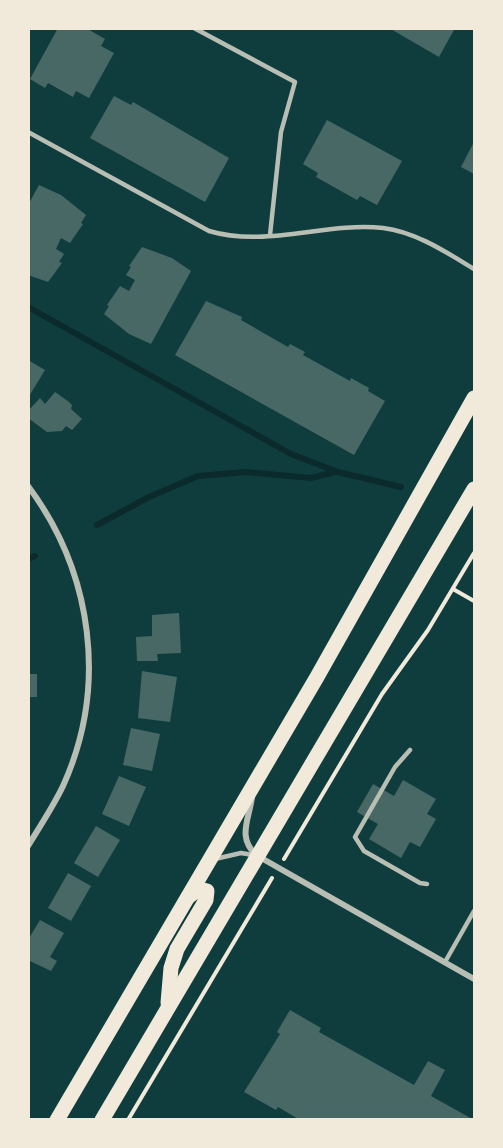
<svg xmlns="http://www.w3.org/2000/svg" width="503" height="1148" font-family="'Roboto Serif',serif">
<rect width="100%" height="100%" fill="#0f3d3e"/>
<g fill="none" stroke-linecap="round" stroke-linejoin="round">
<!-- stream -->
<g stroke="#0a2a2b" stroke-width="6">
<polyline points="28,307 291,454 338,472 401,487"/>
<polyline points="97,525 149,497 198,476 246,472 311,478 335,472"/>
<polyline points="28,559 35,556"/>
</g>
</g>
<!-- building -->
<g fill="#486865">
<polygon points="58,28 86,28 105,39 101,46 114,53 89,98 76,91 73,97 48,83 45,88 30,79"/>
<polygon points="389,28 455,28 439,57"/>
<polygon points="114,96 131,105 133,102 229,158 205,202 90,138"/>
<polygon points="327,120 402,161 377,205 360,196 357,200 316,177 318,173 303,164"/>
<polygon points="474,142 474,174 461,167"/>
<polygon points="39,185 61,195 86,215 81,223 83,224 70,243 61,238 56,249 64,254 59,262 62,263 48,282 28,275 28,205"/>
<polygon points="142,247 172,258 191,271 151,344 129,334 104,314 109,306 107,305 120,286 129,291 135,280 126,275 131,267 129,266"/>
<polygon points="206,301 242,317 241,320 288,347 290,344 305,352 303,355 350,381 351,378 369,388 368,391 385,401 354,455 175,355"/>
<polygon points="28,360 45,370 28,398"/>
<polygon points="55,392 69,402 72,405 71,409 82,419 72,430 66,426 62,431 47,432 28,418 28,411 40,398 45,404"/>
<polygon points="179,613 181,653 157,654 158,661 137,661 136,637 152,636 152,615"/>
<polygon points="142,671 177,677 170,722 138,718"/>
<rect x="28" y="674" width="9" height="23"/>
<polygon points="131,728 160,734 152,771 123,765"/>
<polygon points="119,776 146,787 129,826 102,814"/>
<polygon points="403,780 436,799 427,814 436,819 420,847 410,842 401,858 369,839 378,824 357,812 373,784 394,796"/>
<polygon points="96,826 120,840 98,877 74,863"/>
<polygon points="68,873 91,886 71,921 48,908"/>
<polygon points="40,920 64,933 50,957 57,961 51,971 28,960 28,940"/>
<polygon points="290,1010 321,1028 319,1032 414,1085 428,1061 445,1070 431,1096 474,1120 300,1120 278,1107 276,1110 244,1092 280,1034 277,1032"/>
</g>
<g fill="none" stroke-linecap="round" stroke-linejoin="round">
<!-- path -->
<g stroke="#f1e9da" stroke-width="4">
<polyline points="453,589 474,601"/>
<polyline points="284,859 382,694 428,630 474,553"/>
<polyline points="128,1120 272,878"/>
</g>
<!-- service -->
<g stroke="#b8beb3" stroke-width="4.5">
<polyline points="194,28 295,82 281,132 270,235"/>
<path d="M28 132 209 231C266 248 325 222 383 228 416 232 446 252 474 269"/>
<polyline points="410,750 395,767 355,837 364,851 420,883 427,884"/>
<polyline points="215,859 241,853 253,855"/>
<polyline points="445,962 474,911"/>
</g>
<!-- minor -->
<g stroke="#b8beb3" stroke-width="6">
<path d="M28 486C93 573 108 687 63 786 53 807 40 826 28 846"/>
<path d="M252 797C249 820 237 837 256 855L474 979"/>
</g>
<!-- primary -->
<g stroke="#f1e9da" stroke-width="15">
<polyline points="168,1003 171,968 177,949 206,900 207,891 199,889 188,897"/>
<polyline points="57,1120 317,677 474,398"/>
<polyline points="102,1120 474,489"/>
</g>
</g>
<!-- border -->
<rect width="503" height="1148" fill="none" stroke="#f1e9da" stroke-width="60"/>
</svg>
